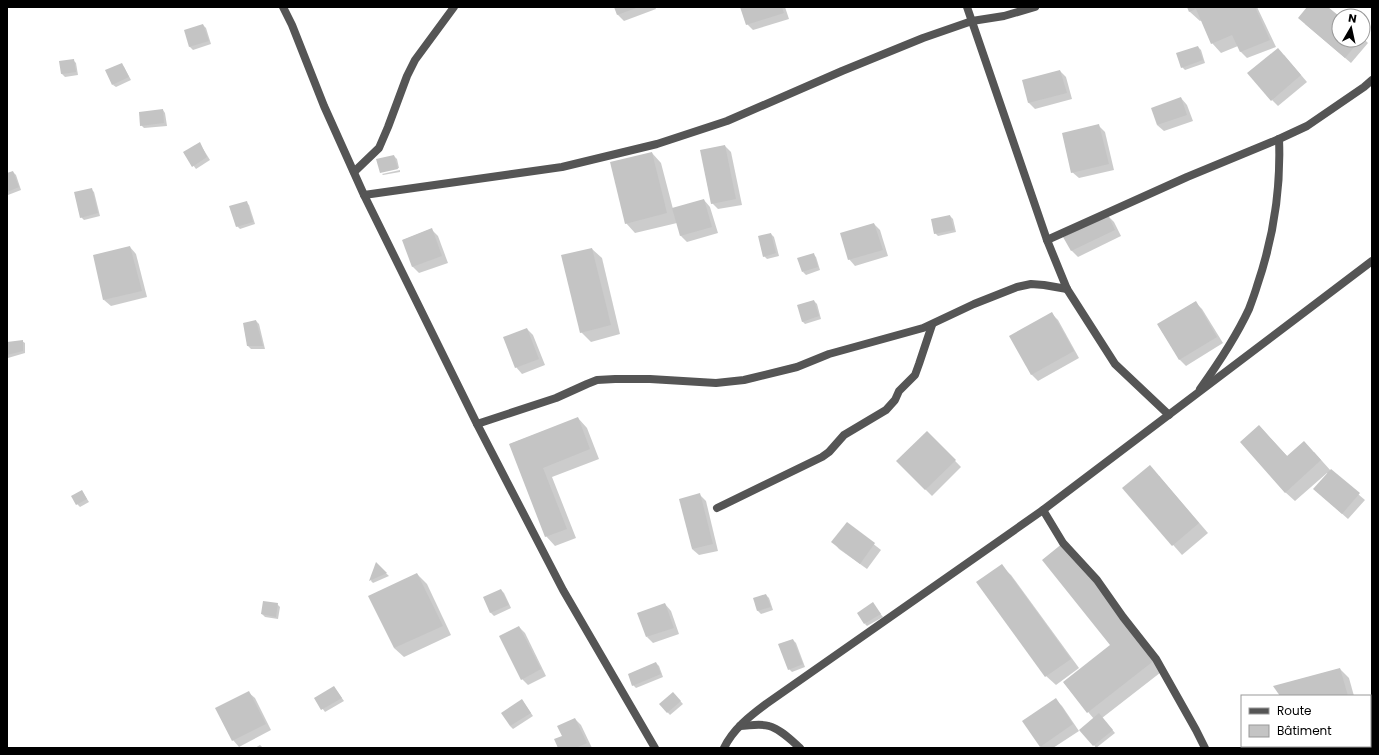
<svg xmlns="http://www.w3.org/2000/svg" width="1379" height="755" font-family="Poppins,sans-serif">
<rect width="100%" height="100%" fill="#fff"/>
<!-- shadow -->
<g fill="#0003">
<polygon points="615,7 655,7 656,9 624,21 618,15"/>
<polygon points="741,7 785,7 789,19 753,30 747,24"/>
<polygon points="1188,7 1257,7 1276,47 1247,58 1241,52 1238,46 1221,53 1212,43 1202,20 1200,21 1190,12"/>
<polygon points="1308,7 1327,7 1339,17 1339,40 1363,40 1363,38 1368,43 1351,63 1305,24"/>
<polygon points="203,25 206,28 211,44 193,50 190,47 185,31"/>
<polygon points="1198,47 1201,50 1205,63 1185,70 1182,67"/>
<polygon points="1284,55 1307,82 1278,106 1272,100"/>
<polygon points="73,60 76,63 78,75 65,77 62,74 60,62"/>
<polygon points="121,64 124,67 131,80 116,87 113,85"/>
<polygon points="1060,71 1066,77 1072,99 1035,109 1029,103 1023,81"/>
<polygon points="1181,98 1187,105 1193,121 1164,131 1157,125"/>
<polygon points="163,110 165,113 167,126 144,128 141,125"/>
<polygon points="1099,126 1105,132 1114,170 1079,178 1072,172"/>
<polygon points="200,144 210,160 196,169 184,153"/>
<polygon points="725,146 731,152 742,205 718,209 712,203"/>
<polygon points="652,153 661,163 673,209 704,200 710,207 718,233 687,242 681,236 677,223 635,233 626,223"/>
<polygon points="394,156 397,159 399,168 381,172 381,173 377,160"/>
<polygon points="400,170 400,172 383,175 382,174"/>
<polygon points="13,172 16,175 21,190 8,195 7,194 7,174"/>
<polygon points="91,189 94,192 100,216 84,220 81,217"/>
<polygon points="246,202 249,205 255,224 240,229 237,226"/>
<polygon points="950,216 953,219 956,232 938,236 935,233"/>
<polygon points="1108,216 1114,222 1121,236 1078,257 1072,251 1065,237"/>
<polygon points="874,224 880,230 888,256 855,266 849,259"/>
<polygon points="431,229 438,236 448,263 419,273 413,267 403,240"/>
<polygon points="771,234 774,237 779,256 767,259 764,256"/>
<polygon points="130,247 136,254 147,297 111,306 104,300"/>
<polygon points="592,249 602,258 620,334 591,342 581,332 562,256"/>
<polygon points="813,254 816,257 820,270 806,275 803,272"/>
<polygon points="814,301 817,304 821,319 805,324 802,321"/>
<polygon points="1195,302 1202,309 1223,343 1186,366 1180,360 1158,325"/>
<polygon points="1052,314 1058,320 1079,358 1038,381 1032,375 1011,337"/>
<polygon points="256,321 259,324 265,349 251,349 248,346"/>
<polygon points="527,329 533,335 545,365 522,374 516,367"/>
<polygon points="22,341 25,343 25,353 8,358 7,343"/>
<polygon points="578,418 587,428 599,459 552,477 576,538 555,546 546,536 510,444"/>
<polygon points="1259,426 1288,457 1314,452 1331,471 1365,500 1348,519 1314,489 1328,474 1327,473 1295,501 1285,492"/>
<polygon points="927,432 961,467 932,496 897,461"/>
<polygon points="1159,476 1208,533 1182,555 1124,489"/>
<polygon points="82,491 89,502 80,507 77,504"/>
<polygon points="700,495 706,501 718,551 699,555 692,549"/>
<polygon points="847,523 881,550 867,569 839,549 833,542"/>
<polygon points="1044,560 1165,669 1102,718 1115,733 1096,748 1094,745 1094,719 1064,683 1112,645"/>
<polygon points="376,564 389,576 373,583 371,581"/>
<polygon points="1001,566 1011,575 1079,668 1056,685 1046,676"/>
<polygon points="417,574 427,584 451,635 404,657 394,648"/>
<polygon points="501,590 504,593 511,608 494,616 491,613 484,598"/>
<polygon points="766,595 769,598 773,610 761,614 758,611 754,599"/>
<polygon points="277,604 280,607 278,619 265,617 262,614"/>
<polygon points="665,604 671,611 679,634 653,643 647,637"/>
<polygon points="873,604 883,617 867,626 865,624"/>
<polygon points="519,627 525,633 546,676 528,685 522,679"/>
<polygon points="793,640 796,643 805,667 792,672 789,669"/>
<polygon points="656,663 659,666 663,677 636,688 633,685"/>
<polygon points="1340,669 1349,678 1354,696 1282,696"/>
<polygon points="334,687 344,701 325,712 315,698"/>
<polygon points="248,692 255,698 271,730 239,747 233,740"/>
<polygon points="673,693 683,704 670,715 661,705"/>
<polygon points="522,700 533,716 513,729 510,726"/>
<polygon points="1056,700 1062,706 1079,731 1053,748 1042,748 1040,746"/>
<polygon points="575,719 581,725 592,748 559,748 563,737"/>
<polygon points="260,745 263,748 255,748"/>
</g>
<!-- building -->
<g fill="#c4c4c4">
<polygon points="614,7 639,7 617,15"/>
<polygon points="740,7 782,7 784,13 746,25"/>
<polygon points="1187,7 1255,7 1270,40 1240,52 1232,35 1211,44 1196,9 1189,12"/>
<polygon points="1307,7 1328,7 1339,16 1339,40 1360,40 1345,58 1298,18"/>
<polygon points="203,24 209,41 189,47 184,30"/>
<polygon points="1198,46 1203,60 1181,68 1176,53"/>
<polygon points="1278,48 1301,75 1271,101 1247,73"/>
<polygon points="74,59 76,72 61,74 59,61"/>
<polygon points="122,63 129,77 112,85 105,70"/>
<polygon points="1060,70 1067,93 1028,103 1022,80"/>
<polygon points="1181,97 1187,115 1157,125 1151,108"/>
<polygon points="163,109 164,123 140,126 139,112"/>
<polygon points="1099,124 1109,164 1071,173 1062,133"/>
<polygon points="200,142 207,157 192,167 183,152"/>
<polygon points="725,145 736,199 711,204 700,150"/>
<polygon points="652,152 667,213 625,224 610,162"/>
<polygon points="394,155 398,169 380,173 376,159"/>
<polygon points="13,171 19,187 7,192 7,173"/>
<polygon points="92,188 98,213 80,218 74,192"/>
<polygon points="704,199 712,227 680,236 672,208"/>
<polygon points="247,201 253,222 236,227 229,206"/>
<polygon points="950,215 954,230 934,234 931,219"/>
<polygon points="1108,215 1115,230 1071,251 1063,237"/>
<polygon points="874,223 883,250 848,260 840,233"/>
<polygon points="432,228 442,256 412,267 402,240"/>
<polygon points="771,233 776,253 763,257 758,236"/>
<polygon points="130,246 142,291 103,300 93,255"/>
<polygon points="592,248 611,325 580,333 561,255"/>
<polygon points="814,253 818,267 802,272 797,258"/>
<polygon points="814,300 819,316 802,322 797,305"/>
<polygon points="1196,301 1217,337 1179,360 1157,324"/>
<polygon points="1052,312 1074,351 1031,375 1009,336"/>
<polygon points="256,320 263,346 247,346 243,323"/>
<polygon points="527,328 539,359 515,368 503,337"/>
<polygon points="23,340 23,351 7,355 7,342"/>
<polygon points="578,417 590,449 543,468 567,529 545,537 509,444"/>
<polygon points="1259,425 1287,456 1304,441 1321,460 1285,493 1240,442"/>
<polygon points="927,431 956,460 925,490 896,461"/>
<polygon points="1150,465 1199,523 1172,546 1122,488"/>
<polygon points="1331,469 1360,493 1342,514 1313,489"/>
<polygon points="82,490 87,499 76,505 71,496"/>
<polygon points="700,493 713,544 692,549 679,499"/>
<polygon points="847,522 875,543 860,564 831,542"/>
<polygon points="1063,543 1156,659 1087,713 1063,682 1110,645 1042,560"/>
<polygon points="376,562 387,573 369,581"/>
<polygon points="1002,564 1071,659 1045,677 976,582"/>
<polygon points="417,573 443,626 394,648 368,596"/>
<polygon points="501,589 509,605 490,613 483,597"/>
<polygon points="766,594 771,607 757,611 753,598"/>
<polygon points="263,601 278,603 276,617 261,614"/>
<polygon points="873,602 881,614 864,624 857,613"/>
<polygon points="665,603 674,628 646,637 637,613"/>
<polygon points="519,626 541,669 521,680 499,636"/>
<polygon points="793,639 803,664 788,670 778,644"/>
<polygon points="656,662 661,674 632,686 628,674"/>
<polygon points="1340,668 1348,696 1280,696 1273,686"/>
<polygon points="334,686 342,698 321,710 314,698"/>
<polygon points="249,691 266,724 232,741 215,708"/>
<polygon points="673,692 681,701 667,713 659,704"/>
<polygon points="1056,698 1073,724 1040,747 1022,721"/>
<polygon points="522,699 531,713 510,726 501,713"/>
<polygon points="1099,713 1113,730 1093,746 1079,730"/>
<polygon points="575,718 587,743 576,748 558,748 554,739 562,736 557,726"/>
</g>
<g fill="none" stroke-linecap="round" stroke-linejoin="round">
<!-- minor -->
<g stroke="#555" stroke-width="8">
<polyline points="283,7 292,25 324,106 364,195 477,424 563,590 655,748"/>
<polyline points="967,7 1047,240 1067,289 1115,364 1169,415"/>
<polyline points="354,172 379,148 388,127 407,76 415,60 454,7"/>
<polyline points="364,195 562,167 657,144 727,121 842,71 923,38 972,21 1004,16 1035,7"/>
<polyline points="1047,240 1187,177 1279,139 1307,126 1364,87 1372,80"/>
<path d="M1200 389C1218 364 1236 337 1249 309 1252 301 1255 293 1257 286 1273 239 1281 188 1279 139"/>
<polyline points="477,424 556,398 587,384 597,380 615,379 650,379 716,383 744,380 797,367 829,354 923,328 974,304 1017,287 1031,284 1044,285 1067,289"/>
<polyline points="717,508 822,457 829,452 844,435 886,410 895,400 899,391 915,375 919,364 932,325"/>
<polyline points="1043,510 1063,543 1097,580 1123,617 1156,659 1196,730 1205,748"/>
<polyline points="1370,708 1372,707"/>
<path d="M740 726C749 726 759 723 769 726 780 729 791 740 800 748"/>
<path d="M724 748C733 729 750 716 766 704L1043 510 1372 261"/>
<polyline points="1257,748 1263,746"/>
</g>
</g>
<!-- border -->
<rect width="1379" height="755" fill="none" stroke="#000000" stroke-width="16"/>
<!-- legend -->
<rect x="1241" y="695" width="130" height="52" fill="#ffffff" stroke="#999999"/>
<rect x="1249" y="708" width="20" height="6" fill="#555555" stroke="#999999"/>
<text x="1277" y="715" font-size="12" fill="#000000">Route</text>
<rect x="1249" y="725" width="20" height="12" fill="#c4c4c4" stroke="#999999"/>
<text x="1277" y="735" font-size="12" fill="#000000">Bâtiment</text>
<!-- north arrow -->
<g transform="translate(1351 28) rotate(9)"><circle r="19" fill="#ffffff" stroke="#999999"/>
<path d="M0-3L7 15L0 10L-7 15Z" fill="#000000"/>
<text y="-6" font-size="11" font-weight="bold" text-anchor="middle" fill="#000000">N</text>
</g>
</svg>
